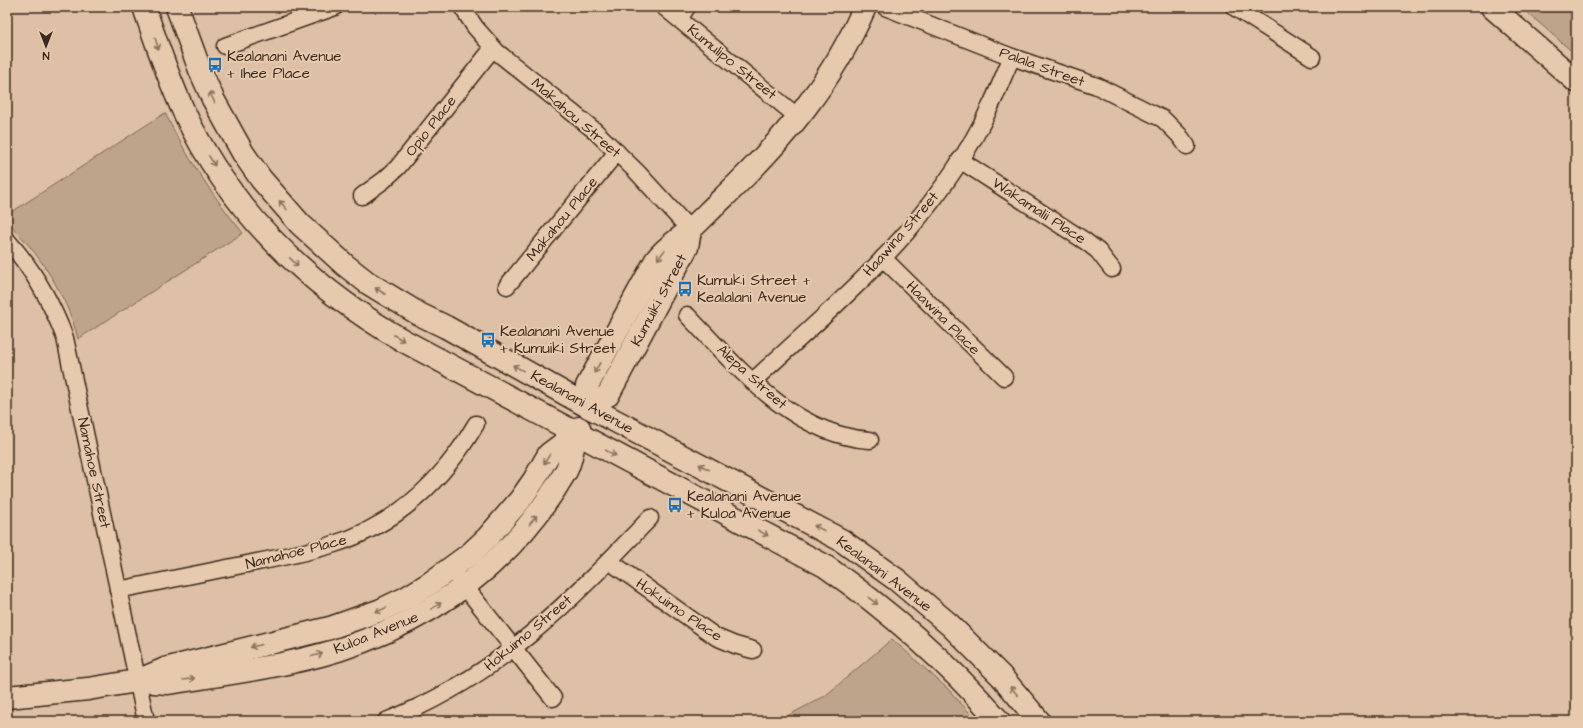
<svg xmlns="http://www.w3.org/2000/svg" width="1583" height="728" font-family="'Architects Daughter',sans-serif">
<rect width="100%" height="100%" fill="#ddc0a5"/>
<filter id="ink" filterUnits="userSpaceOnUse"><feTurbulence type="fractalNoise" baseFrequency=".025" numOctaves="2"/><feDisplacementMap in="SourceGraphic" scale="8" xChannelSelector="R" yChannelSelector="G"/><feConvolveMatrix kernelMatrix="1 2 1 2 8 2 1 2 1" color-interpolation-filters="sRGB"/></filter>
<g filter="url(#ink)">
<!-- green -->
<g fill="#bfa48c" stroke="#7d6755">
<polygon points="1521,7 1576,7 1576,55"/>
<path d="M165 113C186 156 212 195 243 233L78 339C68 297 38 251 7 222V215Z"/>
<polygon points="892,639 948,689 977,721 778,721 825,696"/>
</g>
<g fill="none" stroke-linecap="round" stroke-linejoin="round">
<!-- street casing -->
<g stroke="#3b2a1e" stroke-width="19">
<g id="street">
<polyline points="462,7 475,27 497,52 594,130 637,172 690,230"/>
<polyline points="664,7 799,118"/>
<polyline points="885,7 1012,57 1097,86 1163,119 1179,135 1187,146"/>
<polyline points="1234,7 1312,57"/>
<polyline points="679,19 687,7"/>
<polyline points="225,46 335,7"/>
<polyline points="960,160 1085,241 1098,251 1112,269"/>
<polyline points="362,196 384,180 398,167 493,48"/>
<path d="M7 240C33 269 51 301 65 338L146 721"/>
<polyline points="883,258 1004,377"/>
<polyline points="507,286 617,152"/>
<path d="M687 315C737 367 793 435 870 440"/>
<path d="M753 381C805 333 859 287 906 233 938 196 969 152 990 107 998 91 1004 74 1012 57"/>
<polyline points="609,561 716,637 735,645 753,650"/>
<polyline points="458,578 553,698"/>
<path d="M118 590C163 581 207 572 252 563 278 558 305 553 331 545 395 526 443 481 476 424"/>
<path d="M386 721C497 678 570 602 650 518"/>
</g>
</g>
<!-- secondary casing -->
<g stroke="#3b2a1e" stroke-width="25">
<g id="secondary">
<path d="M144 7C156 42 168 78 184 112 231 212 310 287 404 341L825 566C890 611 947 662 999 721"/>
<polyline points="177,7 200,70 213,99 243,153 261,179 300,224 345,265 368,283 419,314 446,327 589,407 841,540 897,580 950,625 1001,676 1039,721"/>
<polyline points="1492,7 1576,81"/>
<path d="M589 407 587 386 656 260C666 247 678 240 690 230 702 219 713 207 725 196 785 138 831 84 865 7"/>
<polyline points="589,407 608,395 687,247 690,230"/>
<path d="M154 682 168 683C224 674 283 667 338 650 435 619 514 561 566 471 573 458 572 442 579 428"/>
<polyline points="7,697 88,689 137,681 165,669 330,628 381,610 406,598 429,584 470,554 488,537 520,500 534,480 549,454 576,434"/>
</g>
</g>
<!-- street -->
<use href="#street" stroke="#e7caae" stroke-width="16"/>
<!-- secondary -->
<use href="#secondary" stroke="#e7caae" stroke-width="22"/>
</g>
<!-- one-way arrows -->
<defs><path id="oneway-shaft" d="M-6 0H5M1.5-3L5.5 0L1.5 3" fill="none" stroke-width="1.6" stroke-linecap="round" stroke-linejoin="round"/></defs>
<g stroke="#88725f">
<use href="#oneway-shaft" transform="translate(157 44) rotate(71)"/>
<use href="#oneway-shaft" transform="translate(212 97) rotate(-115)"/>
<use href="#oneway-shaft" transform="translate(212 161) rotate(59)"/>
<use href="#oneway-shaft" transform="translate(283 205) rotate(-131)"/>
<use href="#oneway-shaft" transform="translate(661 255) rotate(128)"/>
<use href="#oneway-shaft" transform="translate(294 262) rotate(44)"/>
<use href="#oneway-shaft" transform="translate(380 291) rotate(-147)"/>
<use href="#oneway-shaft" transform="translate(399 338) rotate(30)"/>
<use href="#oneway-shaft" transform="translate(518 368) rotate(-151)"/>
<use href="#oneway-shaft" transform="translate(597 368) rotate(119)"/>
<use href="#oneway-shaft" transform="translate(611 453) rotate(28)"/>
<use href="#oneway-shaft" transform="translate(547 459) rotate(121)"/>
<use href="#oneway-shaft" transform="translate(704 467) rotate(-152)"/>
<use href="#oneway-shaft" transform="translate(533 520) rotate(-51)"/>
<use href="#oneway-shaft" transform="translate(819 528) rotate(-152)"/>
<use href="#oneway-shaft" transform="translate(763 533) rotate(28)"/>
<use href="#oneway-shaft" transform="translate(873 601) rotate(37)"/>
<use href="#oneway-shaft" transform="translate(436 606) rotate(-31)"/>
<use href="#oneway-shaft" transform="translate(381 610) rotate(156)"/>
<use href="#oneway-shaft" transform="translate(256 646) rotate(166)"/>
<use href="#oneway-shaft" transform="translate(317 655) rotate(-14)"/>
<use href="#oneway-shaft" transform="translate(189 679) rotate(-10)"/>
<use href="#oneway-shaft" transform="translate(1014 691) rotate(-131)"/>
</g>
</g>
<!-- icons -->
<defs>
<g id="bus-bare" transform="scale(1.2)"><path d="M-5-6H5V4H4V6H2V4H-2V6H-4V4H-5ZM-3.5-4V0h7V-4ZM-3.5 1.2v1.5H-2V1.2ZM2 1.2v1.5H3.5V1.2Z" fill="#1f6fb2" stroke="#e7caae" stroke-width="2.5" paint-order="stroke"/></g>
</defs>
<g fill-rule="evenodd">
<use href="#bus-bare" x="215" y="65"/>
<use href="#bus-bare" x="685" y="289"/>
<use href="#bus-bare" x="488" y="340"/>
<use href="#bus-bare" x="675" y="505"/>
</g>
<g text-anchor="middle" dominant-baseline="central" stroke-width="4" stroke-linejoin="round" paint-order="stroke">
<!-- poi labels -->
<g font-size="15" fill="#3b2a1e" stroke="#e7caae" text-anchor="start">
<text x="227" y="56">Kealanani Avenue<tspan x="227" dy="17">+ Ihee Place</tspan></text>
<text x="697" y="280">Kumuki Street +<tspan x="697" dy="17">Kealalani Avenue</tspan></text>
<text x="500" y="331">Kealanani Avenue<tspan x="500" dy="17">+ Kumuiki Street</tspan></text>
<text x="687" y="496">Kealanani Avenue<tspan x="687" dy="17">+ Kuloa Avenue</tspan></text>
</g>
<!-- street labels -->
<g font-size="15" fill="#3b2a1e" stroke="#e7caae">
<text transform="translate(732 62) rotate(39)">Kumulipo Street</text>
<text transform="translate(1042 67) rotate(20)">Palala Street</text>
<text transform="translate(576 118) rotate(41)">Makahou Street</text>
<text transform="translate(431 126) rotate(-52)">Opio Place</text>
<text transform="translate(1039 211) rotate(33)">Wakamalii Place</text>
<text transform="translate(562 219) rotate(-51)">Makahou Place</text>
<text transform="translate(901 234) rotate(-49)">Haawina Street</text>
<text transform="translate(659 300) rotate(-62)">Kumuiki Street</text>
<text transform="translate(943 318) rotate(45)">Haawina Place</text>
<text transform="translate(752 377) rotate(42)">Alepa Street</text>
<text transform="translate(582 402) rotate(29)">Kealanani Avenue</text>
<text transform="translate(94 473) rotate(78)">Namahoe Street</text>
<text transform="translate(296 552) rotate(-14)">Namahoe Place</text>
<text transform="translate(884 574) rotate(37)">Kealanani Avenue</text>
<text transform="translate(679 610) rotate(34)">Hokuimo Place</text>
<text transform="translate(376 633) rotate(-22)">Kuloa Avenue</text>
<text transform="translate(528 633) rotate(-40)">Hokuimo Street</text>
</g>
</g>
<!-- margin -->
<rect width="1583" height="728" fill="none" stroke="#e7caae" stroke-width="24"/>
<rect x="12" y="12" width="1559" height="704" fill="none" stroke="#3b2a1e" stroke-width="1.5" filter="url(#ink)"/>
<!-- north arrow -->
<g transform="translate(46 46) rotate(180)" stroke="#e7caae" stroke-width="3" paint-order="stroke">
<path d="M0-3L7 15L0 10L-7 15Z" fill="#3b2a1e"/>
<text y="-6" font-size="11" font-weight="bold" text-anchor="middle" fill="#3b2a1e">N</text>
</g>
</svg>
